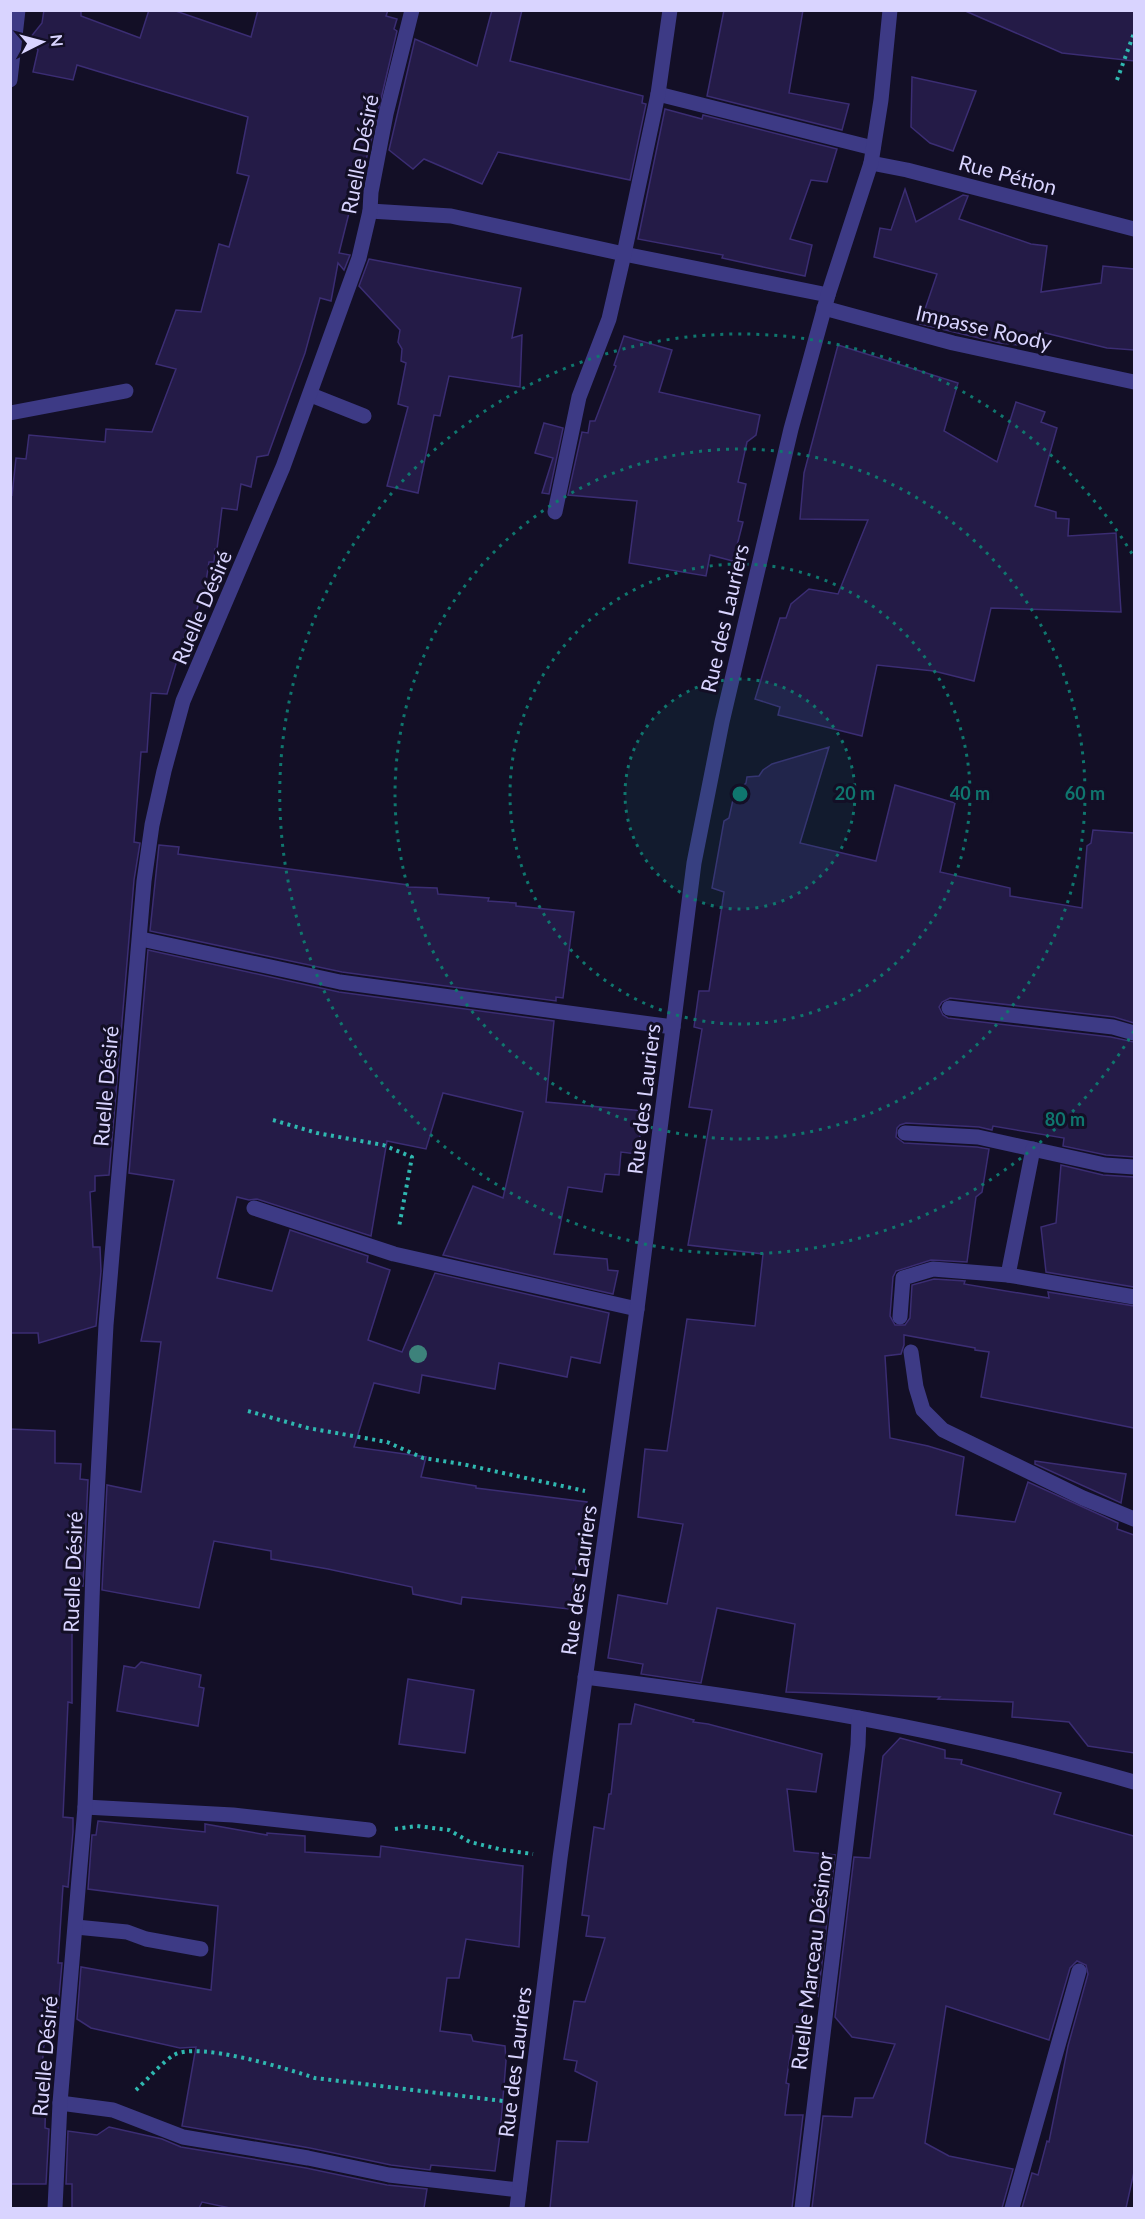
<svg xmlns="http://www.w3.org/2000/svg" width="1145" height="2219" font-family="Lato,sans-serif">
<rect width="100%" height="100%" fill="#130f26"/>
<!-- building -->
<g fill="#241b47" stroke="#3b2d73" stroke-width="1.5">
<polygon points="44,10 81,10 81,16 140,38 149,10 173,10 251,37 258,10 388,10 386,16 397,19 394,29 397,31 372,137 357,194 354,193 339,253 350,255 344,270 338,263 331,301 320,298 305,353 268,455 257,457 251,487 241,484 237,510 222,508 217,549 215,549 214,562 209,562 204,595 201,594 194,621 189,620 167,694 151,693 147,752 141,752 134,842 140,843 134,880 109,1175 95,1176 95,1191 90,1192 93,1247 100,1247 101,1271 96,1326 39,1343 38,1333 10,1333 10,494 12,495 16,458 26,459 29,435 105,442 106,429 152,432 176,369 156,364 176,310 201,312 219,244 229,247 249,176 237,173 248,117 77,65 73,80 33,72 38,50 30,38 42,23"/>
<polygon points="492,10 522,10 510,61 643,96 642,103 646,104 630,180 498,152 482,184 424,159 413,169 389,150 415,39 477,66"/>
<polygon points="724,10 803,10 789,93 849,104 842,130 707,96"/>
<polygon points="963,10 1134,10 1134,61 1062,53"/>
<polygon points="912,77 976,91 953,151 930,143 911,127"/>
<polygon points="665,109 702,119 703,115 837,149 827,182 811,180 790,239 812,245 805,276 722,258 723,255 638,239"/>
<polygon points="905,189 916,222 963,195 968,196 959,219 1031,244 1047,246 1041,292 1101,283 1103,266 1134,269 1134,350 1107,348 1037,331 1035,347 1000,343 920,324 937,274 874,257 880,228 891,230"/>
<polygon points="369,259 521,288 512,338 522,335 520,387 449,376 440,416 434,415 418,493 387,486 408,407 398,404 406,363 401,361 402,349 398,342 400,330 359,286"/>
<polygon points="624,336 672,350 659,392 760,415 756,435 747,442 738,482 746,484 738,521 743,522 733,561 710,555 706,576 629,563 637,501 568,495 582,432 588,433 590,421 595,421 616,366 614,365"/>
<polygon points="838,345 958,383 944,431 997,462 1016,402 1045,412 1041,422 1057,428 1035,506 1056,512 1056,518 1069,519 1068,536 1116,533 1121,612 991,608 974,681 934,671 877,665 862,736 778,715 780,707 755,699 780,618 786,618 791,604 809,589 838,594 868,520 800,519 804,473"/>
<polygon points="544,423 563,428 549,494 542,493 553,458 535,453"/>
<polygon points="829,747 800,843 876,861 895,785 955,803 940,872 1010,888 1010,896 1082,908 1087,846 1091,843 1093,830 1134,833 1134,1023 1114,1017 950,998 942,1002 939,1007 943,1015 948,1018 1111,1037 1134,1042 1134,1157 1106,1155 1063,1146 1064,1138 993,1126 992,1130 979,1127 906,1123 900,1125 897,1128 896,1137 904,1143 977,1147 989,1149 982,1192 976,1197 967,1262 931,1260 896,1271 893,1277 890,1316 895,1325 905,1325 910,1318 912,1285 934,1279 965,1281 964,1284 1049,1298 1048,1292 1134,1306 1134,1428 981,1397 989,1352 975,1350 975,1348 904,1335 904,1345 901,1354 885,1356 890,1438 928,1446 964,1457 956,1515 1015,1522 1028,1482 1118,1523 1117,1529 1134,1535 1134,1753 1088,1746 1069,1722 1012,1717 1013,1702 938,1699 940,1697 786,1692 795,1624 717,1608 701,1683 641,1674 643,1664 608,1658 618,1595 667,1604 683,1524 638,1517 645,1449 667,1451 687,1319 755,1326 763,1254 688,1245 712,1110 689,1107 702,1029 694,1027 699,991 709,991 724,892 712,888 724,821 729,818 734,795 746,783 747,777 759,776 763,770 772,764"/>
<polygon points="159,845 179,847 178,854 408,885 408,887 437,888 438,894 489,898 488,901 516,903 516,906 574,912 563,998 556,997 556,1001 342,972 150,931"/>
<polygon points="148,950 339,992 554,1021 546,1102 644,1111 637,1154 621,1152 619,1175 605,1174 602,1192 568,1187 554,1254 607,1259 608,1270 618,1271 613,1294 443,1255 473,1186 503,1198 523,1112 443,1093 426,1149 387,1141 371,1236 257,1199 249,1200 237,1197 217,1278 272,1291 290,1230 368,1256 367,1262 390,1270 368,1340 402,1352 435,1273 609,1313 600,1363 571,1357 567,1377 499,1363 495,1389 422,1375 419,1393 374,1383 354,1447 426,1457 421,1477 476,1486 476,1488 587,1502 569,1609 462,1597 461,1604 413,1594 412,1587 328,1569 271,1559 271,1551 214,1541 199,1608 102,1590 107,1485 141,1492 161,1342 141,1341 174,1180 129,1173"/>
<polygon points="1061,1165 1103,1175 1134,1177 1134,1287 1046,1272 1041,1227 1056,1223"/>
<polygon points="10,1429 55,1431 55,1463 81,1464 80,1479 88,1480 83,1586 72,1584 72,1703 68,1702 63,1817 73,1818 73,1832 68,1887 63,1886 58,1963 62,1963 58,2008 48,2001 40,2089 46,2090 45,2128 49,2129 46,2184 10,2184"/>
<polygon points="1035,1461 1126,1474 1121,1503 1035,1464"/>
<polygon points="141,1662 201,1675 199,1687 204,1688 198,1726 117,1711 124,1666 135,1668"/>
<polygon points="408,1679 474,1690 465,1753 399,1744"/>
<polygon points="635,1704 694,1720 693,1722 708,1724 822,1754 816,1792 787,1789 794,1851 835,1855 818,1996 806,1981 801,2023 795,2023 786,2083 789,2084 785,2115 803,2115 792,2208 550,2208 557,2141 588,2142 597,2082 575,2071 577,2061 564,2059 574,2001 585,2002 605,1938 586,1936 589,1916 582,1915 594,1827 604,1829 609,1794 611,1794 619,1724 631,1724"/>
<polygon points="900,1738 945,1750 945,1758 962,1760 961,1764 1061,1793 1054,1814 1134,1836 1134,2172 1126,2208 1022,2208 1032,2173 1038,2175 1047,2141 1049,2142 1068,2046 1088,1974 1086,1965 1077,1961 1070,1968 1049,2040 946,2006 925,2143 949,2156 1013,2169 1002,2208 812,2208 823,2116 852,2117 855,2098 873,2098 895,2044 852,2037 835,2017 854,1857 870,1858 883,1756"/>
<polygon points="98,1821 205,1832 205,1824 267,1835 267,1833 305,1836 305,1852 380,1857 381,1846 523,1866 519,1947 466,1939 459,1978 447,1978 440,2031 471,2035 473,2041 505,2046 506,2061 500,2134 495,2171 431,2165 430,2170 391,2165 310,2148 182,2126 196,2047 180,2048 91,2028 77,2019 81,1967 211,1990 218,1906 88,1889 92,1835 96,1835"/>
<polygon points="109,2127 162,2139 181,2147 306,2168 387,2185 427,2189 424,2208 230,2208 202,2202 199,2208 72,2208 72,2184 66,2184 68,2131 97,2135"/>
</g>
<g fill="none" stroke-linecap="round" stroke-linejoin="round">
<!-- path -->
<g stroke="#2fb8b0" stroke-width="4" stroke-dasharray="3 4.5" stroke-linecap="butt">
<polyline points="1117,80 1134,33"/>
<polyline points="273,1120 317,1133 383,1145 412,1157 399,1227"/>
<polyline points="248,1411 308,1428 387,1442 423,1458 462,1464 585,1491"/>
<polyline points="395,1829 417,1826 449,1830 470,1842 503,1850 533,1854"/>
<path d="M136 2090C148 2079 161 2063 174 2055 198 2041 288 2069 315 2078L503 2101"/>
</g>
<!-- minor -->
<g stroke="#3d3a85" stroke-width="15">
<polyline points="10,80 18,10"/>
<polyline points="658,94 873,148"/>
<polyline points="871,163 907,170 1134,229"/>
<polyline points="370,211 451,216 624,254 828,295"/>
<polyline points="824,308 953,343 1134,382"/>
<polyline points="311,395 364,416"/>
<polyline points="10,413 126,391"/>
<polyline points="555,512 579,397 609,319 624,254 658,94 670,10"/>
<polyline points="141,939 340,982 673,1027"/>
<polyline points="949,1008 1113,1027 1134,1033"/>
<polyline points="905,1133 978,1137 1105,1165 1134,1167"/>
<polyline points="254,1208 394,1254 637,1309"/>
<polyline points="1008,1275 1033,1149"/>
<polyline points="900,1317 903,1278 933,1269 1008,1275 1134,1297"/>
<polyline points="911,1352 916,1387 923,1410 943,1430 1083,1498 1134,1519"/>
<path d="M585 1677C771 1700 955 1730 1134 1782"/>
<polyline points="85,1807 233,1815 369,1830"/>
<polyline points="76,1927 127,1932 146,1939 201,1949"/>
<polyline points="60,2103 113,2110 183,2137 308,2158 389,2175 519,2190"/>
<polyline points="55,2208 60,2103 85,1807 93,1571 106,1325 144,881 152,825 164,771 183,701 283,467 359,258 370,211 371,192 386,114 412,10"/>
<polyline points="517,2208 560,1858 637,1309 694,863 722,722 791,429 828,295 871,163 881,100 890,10"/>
<polyline points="802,2208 858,1745 859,1718"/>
<polyline points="1012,2208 1079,1971"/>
</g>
</g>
<!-- trees -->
<circle fill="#3d827b" cx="418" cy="1354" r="9"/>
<!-- distance rings -->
<circle cx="740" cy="794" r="115" fill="#0f766e" fill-opacity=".12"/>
<g fill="none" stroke="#0f766e" stroke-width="3" stroke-dasharray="3 6">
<circle cx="740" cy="794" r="115"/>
<circle cx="740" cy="794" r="230"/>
<circle cx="740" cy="794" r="345"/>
<path d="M1134 1031A460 460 0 1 1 1134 557"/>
</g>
<g text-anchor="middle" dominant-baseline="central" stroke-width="6" stroke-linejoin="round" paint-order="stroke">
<!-- street labels -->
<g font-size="21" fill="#d9d4ff" stroke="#130f26">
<text transform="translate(359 154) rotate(-79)">Ruelle Désiré</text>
<text transform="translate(1008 174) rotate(15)">Rue Pétion</text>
<text transform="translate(984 327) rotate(13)">Impasse Roody</text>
<text transform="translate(201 607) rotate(-67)">Ruelle Désiré</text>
<text transform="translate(724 618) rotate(-77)">Rue des Lauriers</text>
<text transform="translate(105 1086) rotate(-85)">Ruelle Désiré</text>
<text transform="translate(643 1099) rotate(-83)">Rue des Lauriers</text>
<text transform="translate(72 1572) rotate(-88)">Ruelle Désiré</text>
<text transform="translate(578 1580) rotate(-82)">Rue des Lauriers</text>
<text transform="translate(811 1961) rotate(-83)">Ruelle Marceau Désinor</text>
<text transform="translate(44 2056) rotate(-85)">Ruelle Désiré</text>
<text transform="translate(514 2062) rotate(-83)">Rue des Lauriers</text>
</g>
</g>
<circle cx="740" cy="794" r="9" fill="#0f766e" stroke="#130f26" stroke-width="3"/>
<g font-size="18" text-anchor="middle" font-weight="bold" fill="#0f766e" stroke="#130f26" stroke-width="6" stroke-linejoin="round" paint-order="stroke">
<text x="855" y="800">20 m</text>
<text x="970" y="800">40 m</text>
<text x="1085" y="800">60 m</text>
<text x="1065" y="1126">80 m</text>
</g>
<!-- border -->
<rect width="1145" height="2219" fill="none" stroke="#d9d4ff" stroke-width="24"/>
<!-- north arrow -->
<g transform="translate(42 42) rotate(84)" stroke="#130f26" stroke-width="4.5" paint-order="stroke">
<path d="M0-4.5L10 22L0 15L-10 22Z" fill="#d9d4ff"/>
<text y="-9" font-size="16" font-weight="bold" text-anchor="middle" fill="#d9d4ff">N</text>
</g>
</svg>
